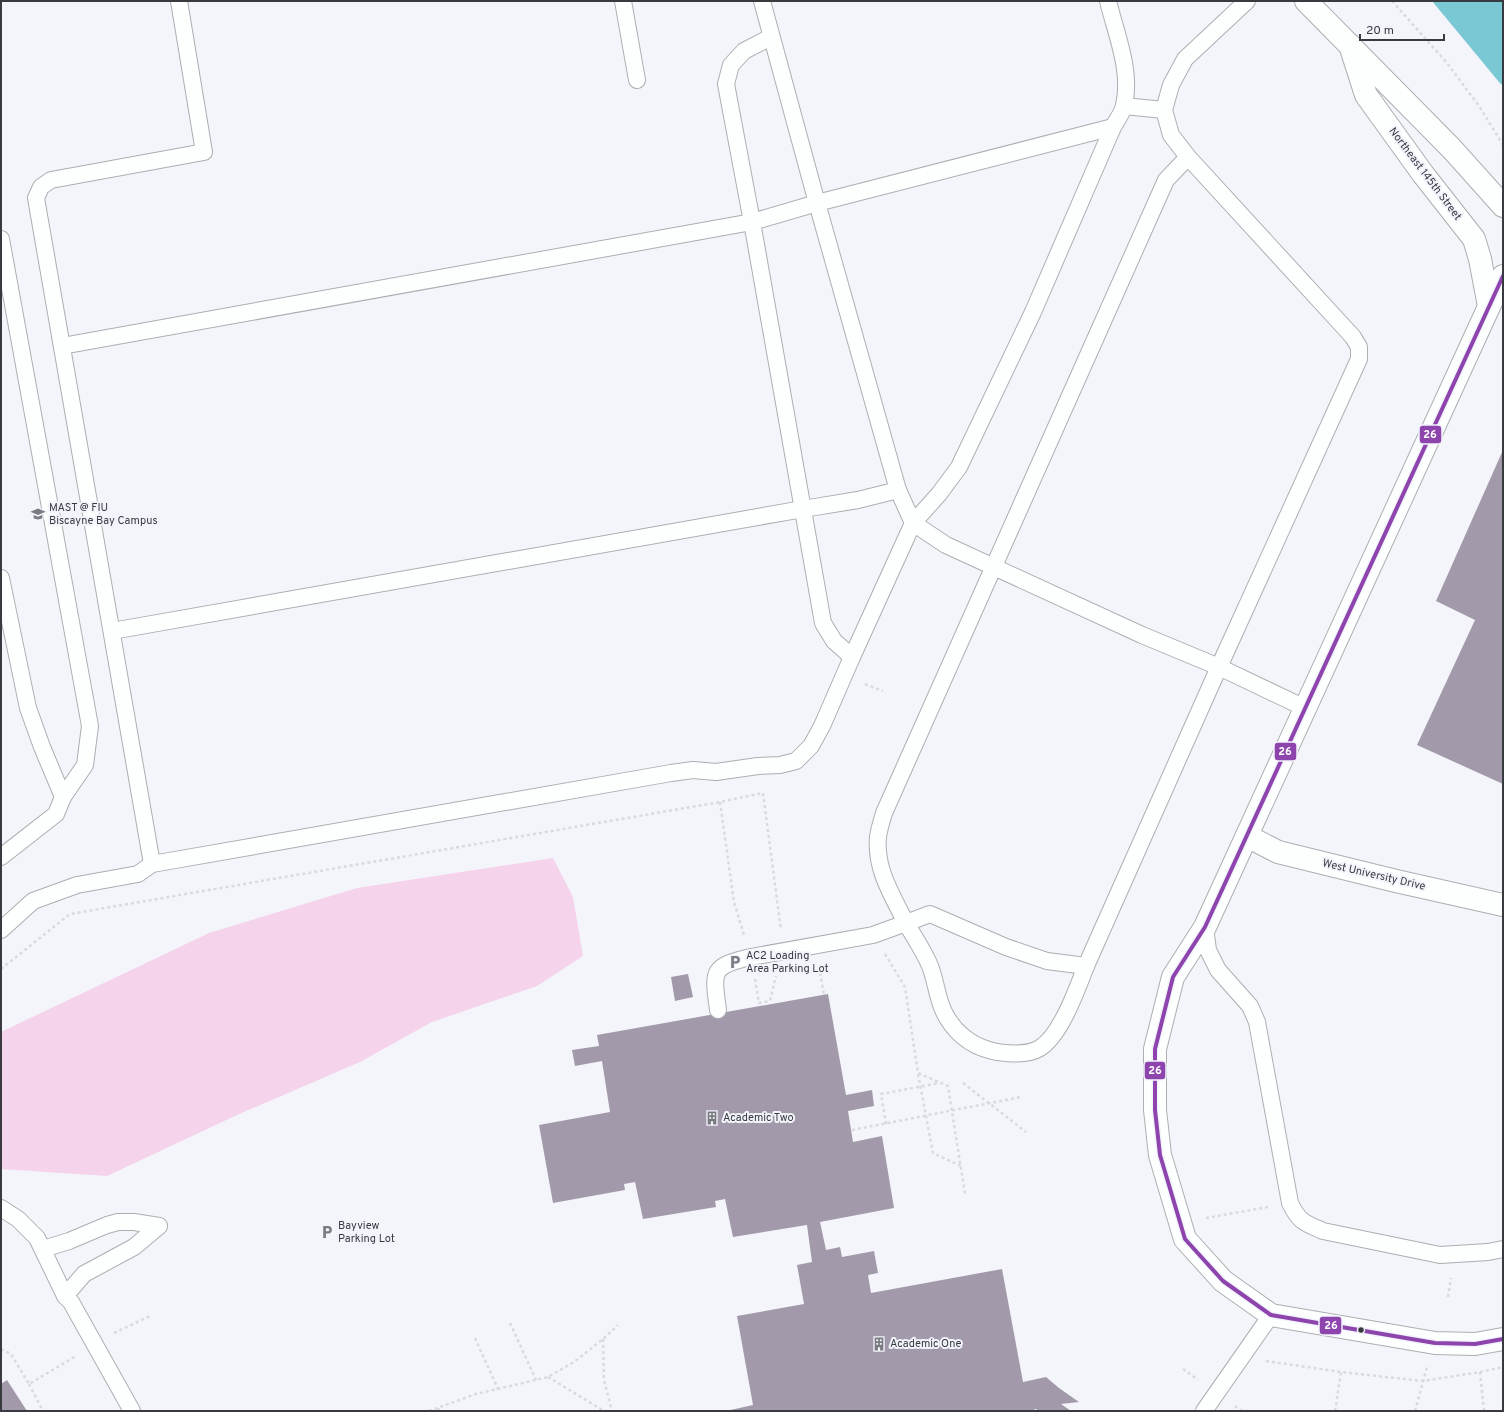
<svg xmlns="http://www.w3.org/2000/svg" width="1504" height="1412" font-family="Overpass,sans-serif">
<rect width="100%" height="100%" fill="#f4f5fa"/>
<!-- green -->
<polygon fill="#f5d3eb" points="553,858 573,897 583,956 537,986 432,1022 360,1062 237,1115 107,1176 1,1169 1,1032 209,933 357,888"/>
<!-- water -->
<polygon fill="#7bc8d5" points="1432,1 1503,1 1503,86 1499,82"/>
<!-- building -->
<g fill="#a29aaa">
<polygon points="1503,450 1503,784 1417,745 1475,620 1436,601"/>
<polygon points="688,974 693,997 675,1001 671,977"/>
<polygon points="828,994 846,1095 872,1090 874,1106 848,1111 853,1142 882,1136 894,1208 820,1222 826,1250 840,1247 842,1257 874,1251 878,1273 868,1275 871,1293 1002,1269 1023,1382 1046,1377 1059,1388 1079,1402 1061,1404 1071,1411 1037,1411 1037,1409 1028,1411 726,1411 753,1405 737,1316 804,1304 797,1265 812,1262 807,1225 733,1237 725,1199 715,1201 716,1207 643,1219 635,1182 624,1184 625,1190 553,1203 539,1125 610,1112 602,1061 575,1066 572,1050 599,1046 597,1035"/>
<polygon points="7,1380 27,1411 1,1411 1,1384"/>
</g>
<g fill="none" stroke-linecap="round" stroke-linejoin="round">
<!-- service casing -->
<g stroke="#acaeb2" stroke-width="18">
<g id="service">
<polyline points="179,1 204,152 51,180 41,187 36,198 152,864 671,773 693,770 716,772 758,766 780,765 796,761 811,746 822,726 852,657 834,641 823,623 752,222 726,84 731,65 744,51 771,37"/>
<polyline points="623,1 637,80"/>
<polyline points="762,1 817,203 898,490 913,523 852,657"/>
<path d="M1108 1C1116 34 1132 71 1124 105 1123 112 1117 120 1113 127L1033 312 959 467 939 494 913 523 946 545 1142 635 1219 667 1305 708"/>
<polyline points="1124,106 1164,110"/>
<path d="M1188 157 1166 180 884 813C882 820 879 829 878 837 875 869 892 895 906 923L930 914 1006 947 1047 961 1086 966 1219 667 1359 359V347L1353 337 1188 157 1171 135 1164 110 1171 85 1185 59 1247 1"/>
<polyline points="1,239 90,726 85,765 63,797 42,747 28,708 1,578"/>
<polyline points="62,346 752,222 817,203 1113,127"/>
<polyline points="112,631 803,509 858,500 898,490"/>
<polyline points="1,857 56,814 63,797"/>
<path d="M1205 927 1208 950 1218 970 1250 1006 1257 1022 1290 1203C1299 1222 1305 1223 1323 1231L1440 1255 1488 1252 1503 1249"/>
<polyline points="1,930 33,901 77,885 138,874 152,864"/>
<path d="M718 1010C713 972 710 966 751 957L873 935 906 923C914 937 924 951 930 966 936 981 937 998 944 1012 953 1031 970 1045 989 1050 1003 1054 1027 1056 1040 1048 1061 1035 1077 989 1086 966"/>
<polyline points="1,1208 18,1219 37,1238 65,1296 71,1302 132,1411"/>
<polyline points="43,1249 69,1241 107,1225 118,1222 134,1222 159,1226"/>
<polyline points="65,1296 84,1274 134,1247 159,1226"/>
<polyline points="1204,1411 1271,1315"/>
</g>
</g>
<!-- minor casing -->
<g stroke="#acaeb2" stroke-width="24">
<g id="minor">
<polyline points="1306,1 1452,149 1503,206"/>
<polyline points="1350,45 1366,95 1423,174 1474,239 1480,259 1489,306"/>
<polyline points="1503,276 1205,927 1173,977 1155,1049 1155,1110 1160,1155 1185,1239 1223,1281 1271,1315 1435,1343 1475,1344 1503,1339"/>
<polyline points="1247,836 1278,852 1396,881 1503,905"/>
</g>
</g>
<!-- path -->
<g stroke="#d9dadb" stroke-width="2.5" stroke-dasharray="3 3" stroke-linecap="butt">
<polyline points="1392,1 1447,63 1479,106 1503,145"/>
<polyline points="865,684 883,691"/>
<polyline points="720,802 734,902 744,935"/>
<polyline points="885,954 905,987 918,1073 948,1086 965,1194"/>
<polyline points="819,967 824,995"/>
<polyline points="1,969 70,914 720,802 763,793 781,930"/>
<polyline points="755,979 759,1003 770,1001 776,976"/>
<polyline points="918,1074 933,1153 961,1166"/>
<polyline points="963,1083 1026,1132"/>
<polyline points="886,1124 881,1094 939,1083"/>
<polyline points="852,1130 1021,1097"/>
<polyline points="1206,1218 1268,1207"/>
<polyline points="1448,1297 1451,1278"/>
<polyline points="510,1323 536,1380"/>
<polyline points="114,1333 150,1316"/>
<polyline points="475,1338 498,1389"/>
<polyline points="603,1339 604,1380 612,1411"/>
<polyline points="1,1349 11,1354 29,1384 76,1356"/>
<polyline points="1266,1361 1341,1372 1423,1381 1480,1372 1503,1367"/>
<polyline points="1183,1369 1198,1380"/>
<polyline points="1480,1372 1484,1411"/>
<polyline points="548,1377 604,1411"/>
<polyline points="29,1384 43,1411"/>
<polyline points="1235,1406 1242,1411"/>
<polyline points="429,1411 476,1394 548,1377 574,1362 603,1339 618,1325"/>
<polyline points="438,1411 440,1406"/>
<polyline points="1335,1411 1341,1372"/>
<polyline points="1415,1411 1427,1367"/>
</g>
<!-- service -->
<use href="#service" stroke="#fdfefe" stroke-width="16"/>
<!-- minor -->
<use href="#minor" stroke="#fdfefe" stroke-width="22"/>
<!-- bus-1 casing -->
<g stroke="#f2f4fc" stroke-width="7">
<polyline id="bus-1" points="1503,276 1205,927 1173,977 1155,1049 1155,1110 1160,1155 1185,1239 1223,1281 1271,1315 1435,1343 1475,1344 1503,1339"/>
</g>
<!-- bus-1 -->
<use href="#bus-1" stroke="#8e44ad" stroke-width="4"/>
</g>
<!-- icons -->
<defs>
<g id="school-bare" transform="scale(1.08)"><path d="M0-5L7-2L0 1L-7-2ZM-4 1L0 2.5L4 1V4Q0 6-4 4Z" fill="#7a7b81" stroke="#f2f4fc" stroke-width="2.5" paint-order="stroke"/></g>
<g id="parking-bare" transform="scale(1.08)"><path d="M-3.5-5.5H1a3.5 3.5 0 0 1 0 7H-1V5.5H-3.5ZM-1-3.4V-.6H.8a1.4 1.4 0 0 0 0-2.8Z" fill="#7a7b81" stroke="#f2f4fc" stroke-width="2.5" paint-order="stroke"/></g>
<g id="building-bare" transform="scale(1.08)"><path d="M-4-6H4V6H1V3H-1V6H-4ZM-2.5-4.3h1.7v1.8h-1.7ZM.8-4.3h1.7v1.8H.8ZM-2.5-1h1.7V.8h-1.7ZM.8-1h1.7V.8H.8Z" fill="#7a7b81" stroke="#f2f4fc" stroke-width="2.5" paint-order="stroke"/></g>
</defs>
<g fill-rule="evenodd">
<use href="#school-bare" x="38" y="514"/>
<use href="#parking-bare" x="735" y="962"/>
<use href="#building-bare" x="712" y="1118"/>
<use href="#parking-bare" x="327" y="1232"/>
<use href="#building-bare" x="879" y="1344"/>
</g>
<!-- markers -->
<circle fill="#393a40" stroke="#f2f4fc" stroke-width="1.5" cx="1361" cy="1330" r="3.5"/>
<g text-anchor="middle" dominant-baseline="central" stroke-width="4" stroke-linejoin="round" paint-order="stroke">
<!-- street labels -->
<g font-size="11" fill="#393a40" stroke="#f2f4fc">
<text transform="translate(1425 174) rotate(53)">Northeast 145th Street</text>
<text transform="translate(1374 875) rotate(13)">West University Drive</text>
</g>
<!-- poi labels -->
<g font-size="11" fill="#393a40" stroke="#f2f4fc" text-anchor="start">
<text x="49" y="508">MAST @ FIU<tspan x="49" dy="13">Biscayne Bay Campus</tspan></text>
<text x="746" y="956">AC2 Loading<tspan x="746" dy="13">Area Parking Lot</tspan></text>
<text x="723" y="1118">Academic Two</text>
<text x="338" y="1226">Bayview<tspan x="338" dy="13">Parking Lot</tspan></text>
<text x="890" y="1344">Academic One</text>
</g>
</g>
<g stroke="#f2f4fc" stroke-width="1.5">
<rect x="1419" y="425" width="23" height="19" rx="4" fill="#8e44ad"/>
<rect x="1274" y="742" width="23" height="19" rx="4" fill="#8e44ad"/>
<rect x="1144" y="1061" width="22" height="19" rx="4" fill="#8e44ad"/>
<rect x="1319" y="1316" width="23" height="19" rx="4" fill="#8e44ad"/>
</g>
<g font-size="11" text-anchor="middle" font-weight="bold" fill="#fff">
<text x="1430" y="438">26</text>
<text x="1285" y="755">26</text>
<text x="1155" y="1074">26</text>
<text x="1331" y="1329">26</text>
</g>
<!-- border -->
<rect width="1504" height="1412" fill="none" stroke="#393a40" stroke-width="4"/>
<!-- scale -->
<path d="M1360 34v6h84v-6" fill="none" stroke="#393a40" stroke-width="2"/>
<text x="1366" y="34" font-size="12" fill="#393a40" stroke="#f2f4fc" stroke-width="3" paint-order="stroke">20 m</text>
</svg>
